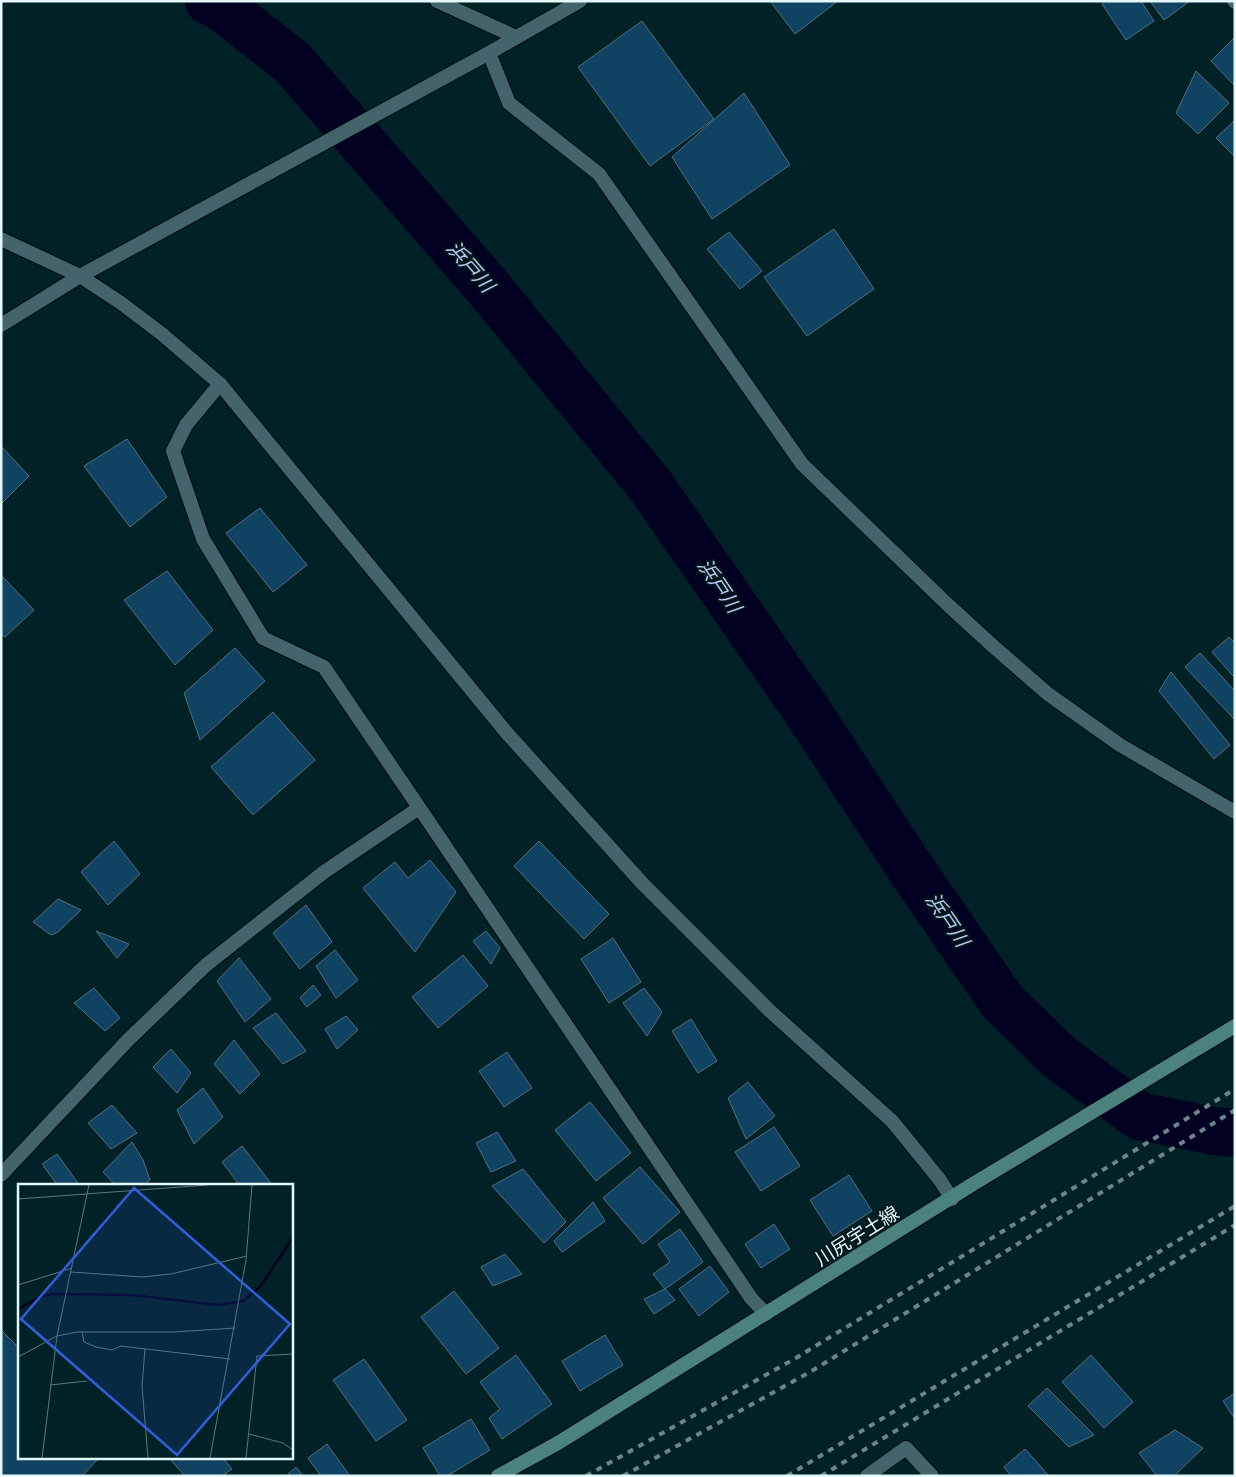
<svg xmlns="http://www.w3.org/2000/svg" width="1236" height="1477" font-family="Jost,'Noto Sans JP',sans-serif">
<rect width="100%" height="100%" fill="#002227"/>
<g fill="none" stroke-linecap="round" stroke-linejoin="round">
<!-- river -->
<polyline stroke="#020121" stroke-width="48" points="209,1 220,6 292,62 486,285 650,485 807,711 913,872 1002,1001 1058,1056 1139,1116 1214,1131 1235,1133"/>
</g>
<!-- building -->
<g fill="#104361" stroke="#546d7f">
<polygon points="770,1 838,1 795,34"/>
<polygon points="1106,1 1141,1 1154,21 1126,40 1102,4"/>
<polygon points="1150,1 1190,1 1164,20"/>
<polygon points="642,21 714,119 650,166 578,67"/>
<polygon points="1235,37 1235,86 1211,61"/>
<polygon points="1196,71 1229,103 1198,134 1176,113"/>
<polygon points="744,93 790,165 712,219 672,157"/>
<polygon points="1235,120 1235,157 1216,138"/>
<polygon points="834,229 874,289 807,336 764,277"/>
<polygon points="729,232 762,271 740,289 707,249"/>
<polygon points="127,439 167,497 130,527 84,466"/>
<polygon points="1,446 29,476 1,504"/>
<polygon points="260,508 307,565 273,592 226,533"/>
<polygon points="167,571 213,630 175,665 124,600"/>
<polygon points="1,575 34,610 5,637 1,634"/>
<polygon points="1229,637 1235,643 1235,678 1212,652"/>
<polygon points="235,648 265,681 200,740 184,693"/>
<polygon points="1200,653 1235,691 1235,720 1185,667"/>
<polygon points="1171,672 1230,745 1214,759 1159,691"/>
<polygon points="273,712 315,760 253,815 211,767"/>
<polygon points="114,841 140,874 108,905 81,872"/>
<polygon points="539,841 609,914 584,939 514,866"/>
<polygon points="430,860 456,892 415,952 363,888 395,862 408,878"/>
<polygon points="58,899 81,910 58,932 51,935 33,922"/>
<polygon points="306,905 332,942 300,969 273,933"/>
<polygon points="96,931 129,944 117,958"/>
<polygon points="486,931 500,948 491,964 473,941"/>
<polygon points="613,938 641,982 609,1003 581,959"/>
<polygon points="335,950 358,980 336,998 316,966"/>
<polygon points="463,955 488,986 438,1028 412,997"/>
<polygon points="239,958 271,999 245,1022 217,981"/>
<polygon points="313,985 321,995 307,1007 300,998"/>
<polygon points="94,988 120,1018 105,1031 74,1003"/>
<polygon points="644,988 662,1012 647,1036 623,1003"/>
<polygon points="276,1013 306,1051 283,1064 253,1028"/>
<polygon points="346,1016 358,1030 337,1049 325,1029"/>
<polygon points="691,1019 717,1061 698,1073 672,1031"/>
<polygon points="234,1040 260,1074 240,1094 214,1064"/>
<polygon points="171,1049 191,1073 177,1093 153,1067"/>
<polygon points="507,1052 532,1088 504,1107 479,1071"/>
<polygon points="748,1082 775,1116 746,1139 728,1098"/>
<polygon points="203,1088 223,1117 194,1144 177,1110"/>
<polygon points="590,1102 631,1153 596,1181 555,1130"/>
<polygon points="112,1105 137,1133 111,1149 88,1123"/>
<polygon points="774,1127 800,1166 761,1191 735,1152"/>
<polygon points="497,1132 516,1161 491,1172 476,1143"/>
<polygon points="132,1142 143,1160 150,1180 143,1186 116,1186 103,1172"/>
<polygon points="242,1146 273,1186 240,1186 222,1162"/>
<polygon points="57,1154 80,1186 58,1186 42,1164"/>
<polygon points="640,1167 680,1212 643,1244 603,1198"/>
<polygon points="523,1169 566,1222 544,1243 492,1186"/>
<polygon points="849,1175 872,1211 833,1236 810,1200"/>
<polygon points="593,1202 605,1221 562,1252 554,1241"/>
<polygon points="774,1224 790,1249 761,1268 745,1244"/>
<polygon points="680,1229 703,1262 665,1289 653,1274 670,1262 658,1244"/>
<polygon points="505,1254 522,1274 493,1286 481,1267"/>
<polygon points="710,1266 729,1292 699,1316 679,1289"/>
<polygon points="665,1289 675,1300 654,1314 644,1299"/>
<polygon points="454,1291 499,1348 466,1374 421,1317"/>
<polygon points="1,1330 19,1348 19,1458 99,1458 82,1476 1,1476"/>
<polygon points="605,1335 623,1365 580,1391 562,1361"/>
<polygon points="516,1355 552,1404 502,1439 489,1418 500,1409 480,1382"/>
<polygon points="1091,1355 1133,1402 1104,1428 1062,1382"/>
<polygon points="364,1359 407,1420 376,1441 333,1380"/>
<polygon points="1047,1388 1094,1435 1069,1447 1028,1406"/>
<polygon points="1235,1393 1235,1419 1223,1401"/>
<polygon points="471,1419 490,1450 447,1476 440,1476 423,1448"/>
<polygon points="1175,1430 1203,1448 1174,1476 1157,1476 1139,1453"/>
<polygon points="327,1444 350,1476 321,1476 308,1458"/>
<polygon points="1025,1449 1049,1476 1011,1476 1004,1467"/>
<polygon points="169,1458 223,1458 232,1469 222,1476 185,1476"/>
<polygon points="296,1467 303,1476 286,1476"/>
</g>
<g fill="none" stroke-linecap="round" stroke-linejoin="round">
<!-- minor casing -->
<g stroke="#000b0e" stroke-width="16">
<g id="minor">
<polyline points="437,1 516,37"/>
<polyline points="489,53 509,103 599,174 802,464 947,604 994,647 1048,694 1120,745 1235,812"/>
<polyline points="1,239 80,276 121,303 162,334 220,384 506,732 642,883 770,1011 892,1121 940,1180 952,1199"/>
<polyline points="1,325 80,276 489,53 580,1"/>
<polyline points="220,384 186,425 173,451 203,539 263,638 324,667 751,1298 766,1314"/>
<polyline points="1,1175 128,1040 206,965 324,872 419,808"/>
<polyline points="867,1476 906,1448 932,1476"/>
</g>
</g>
<!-- tertiary casing -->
<g stroke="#000b0e" stroke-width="16">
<polyline id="tertiary" points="1234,1 1235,2"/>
</g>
<!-- secondary casing -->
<g stroke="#000b0e" stroke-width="16">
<polyline id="secondary" points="498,1476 558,1443 973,1184 1235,1026"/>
</g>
<!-- minor -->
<use href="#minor" stroke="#42646a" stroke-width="14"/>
<!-- tertiary -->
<use href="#tertiary" stroke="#42646a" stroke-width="14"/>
<!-- secondary -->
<use href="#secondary" stroke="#4b817e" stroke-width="14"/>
<!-- rail -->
<g stroke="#6a8689" stroke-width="4" stroke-dasharray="6 6" stroke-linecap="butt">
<polyline points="586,1476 796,1358 1235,1089"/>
<polyline points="623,1476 810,1372 1235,1110"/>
<polyline points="787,1476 1235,1206"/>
<polyline points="821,1476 1235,1225"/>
</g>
</g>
<g text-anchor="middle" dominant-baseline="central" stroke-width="4" stroke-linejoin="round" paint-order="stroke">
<!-- street labels -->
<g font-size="19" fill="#e4f8fa" stroke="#00181c">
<text transform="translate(857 1236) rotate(-32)">川尻宇土線</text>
</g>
<!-- water labels -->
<g font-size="20" font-style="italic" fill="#bbc7f1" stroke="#00181c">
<text transform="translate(470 267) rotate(49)">浜戸川</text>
<text transform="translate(719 586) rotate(56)">浜戸川</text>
<text transform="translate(947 920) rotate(56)">浜戸川</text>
</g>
</g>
<!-- overview -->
<g transform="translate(18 1184)">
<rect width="275" height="275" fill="#002227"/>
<path fill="none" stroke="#020121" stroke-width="2.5" d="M0 125 24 112 36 110 114 111 200 121 225 117 242 103 275 53"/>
<path fill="none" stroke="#5b787b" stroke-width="1" d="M0 15 189 1M53 88 125 93 153 90 229 72M0 101 54 84M64 147 66 158 78 163 94 166 103 162 212 175M127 165 124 202 130 274M0 173 39 152 59 148H155L217 144M32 201 69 197M231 250 265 259 275 266M24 274 39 152 71 1M192 274 228 76 234 1M228 274 239 172 275 170"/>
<path fill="#315fdb" fill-opacity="0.15" stroke="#315fdb" stroke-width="2.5" d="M116 4 272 140 159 271 3 135Z"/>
<rect width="275" height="275" fill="none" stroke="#e4f8fa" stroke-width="2.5"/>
</g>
<!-- border -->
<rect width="1236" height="1477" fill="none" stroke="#e4f8fa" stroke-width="5"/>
</svg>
